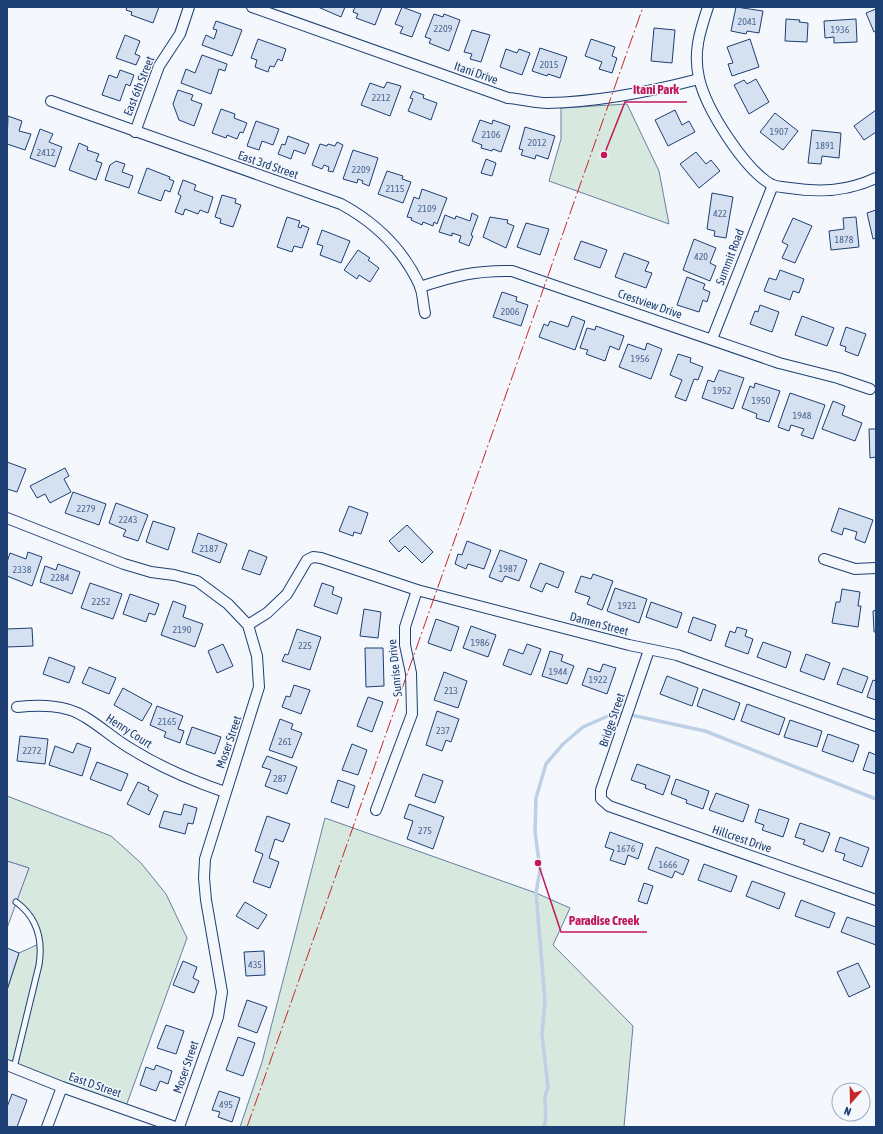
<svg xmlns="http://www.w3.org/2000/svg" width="883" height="1134" font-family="'Asap Condensed',sans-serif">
<rect width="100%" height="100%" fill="#f4f7fb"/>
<!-- green -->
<g fill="#d7e8df" stroke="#687fa3">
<polygon points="627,104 659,171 669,224 549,181 561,139 561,108"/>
<polygon points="7,796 111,836 141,863 166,894 187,938 125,1109 7,1065 7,990 19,953 41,943 36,926 16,902 29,868 7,861"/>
<polygon points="325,818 536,893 570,908 553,945 633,1026 624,1127 240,1127 262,1062"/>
</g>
<!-- parking -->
<polygon fill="#e3e8f0" stroke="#687fa3" points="7,861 29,868 7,928"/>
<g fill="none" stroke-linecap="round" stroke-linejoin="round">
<!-- stream -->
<path stroke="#bed0e5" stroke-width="3.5" d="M544 1127C549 1114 541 1100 548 1088L542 1034 545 1001 536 893 540 870 535 831 536 798 546 764 563 744 583 727 617 712 705 731 876 799"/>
</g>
<!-- building -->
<g fill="#d5e0f0" stroke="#1d3f73">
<polygon points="127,7 159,7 153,23 131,15 132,12 126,10"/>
<polygon points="318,7 345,7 341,17"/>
<polygon points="355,7 382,7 375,25 356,18 358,14 353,12"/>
<polygon points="402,7 421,14 412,37 400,33 403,27 395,24"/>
<polygon points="736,7 763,11 759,33 747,31 746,34 731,31"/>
<polygon points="876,9 876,31 874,32 866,13"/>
<polygon points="434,14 443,17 444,14 460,20 449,51 429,43 431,39 425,37"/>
<polygon points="786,19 800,20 799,22 808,23 807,42 785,41"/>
<polygon points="856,19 857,42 834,43 834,37 825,38 824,21"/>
<polygon points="216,21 242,30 232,56 202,45 206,35 214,39 217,30 213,29"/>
<polygon points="654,28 675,30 672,63 651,61"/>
<polygon points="472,30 490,35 481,62 470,59 472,54 464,52"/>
<polygon points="125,35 140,41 135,54 140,56 136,65 116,58"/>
<polygon points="258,39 286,49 282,61 278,59 274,67 270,66 268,72 255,67 257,60 251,58"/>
<polygon points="591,39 615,47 612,56 617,58 612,73 599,69 602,62 585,56"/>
<polygon points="750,39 759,67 732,76 728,64 733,63 727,47"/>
<polygon points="540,48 567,57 560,78 548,74 547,76 532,71"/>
<polygon points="506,49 517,53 519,49 530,53 522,75 500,67"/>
<polygon points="202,55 227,64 225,71 219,69 211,94 181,83 186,69 195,73"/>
<polygon points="120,70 134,75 130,86 126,84 120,101 102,95 109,75 117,78"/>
<polygon points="756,79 769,102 749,114 734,85 744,80 747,84"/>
<polygon points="387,82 401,86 390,116 361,105 370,83 384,88"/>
<polygon points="178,90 193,95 191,100 202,104 194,126 179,120 173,104"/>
<polygon points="413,91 424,95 423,98 437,103 431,120 408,111 413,99 410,98"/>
<polygon points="221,109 235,114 234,118 247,123 243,133 240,132 237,139 227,135 226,138 212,133"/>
<polygon points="675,110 682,125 689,121 695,132 668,146 655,120"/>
<polygon points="876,110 876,132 864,140 854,126"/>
<polygon points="775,113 798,131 783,150 760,132"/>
<polygon points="8,116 22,121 19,131 31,134 25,150 7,144"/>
<polygon points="480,120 492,124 493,120 510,126 501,152 493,149 492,151 481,148 482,145 472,141"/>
<polygon points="256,121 279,129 273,145 262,141 259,150 247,146"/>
<polygon points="525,127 555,136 548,159 536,155 535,159 521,155 523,150 519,149"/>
<polygon points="40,129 53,134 49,142 62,147 55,167 30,158"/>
<polygon points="812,130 841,133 839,158 822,156 821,164 808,163"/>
<polygon points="288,136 309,144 305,154 294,150 291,159 278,154 282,144 285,145"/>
<polygon points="337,142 343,145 333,172 328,171 329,167 324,165 322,169 312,165 320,144 327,146 328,144 335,146"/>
<polygon points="79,143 88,147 87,150 99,154 96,161 102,163 96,180 69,170"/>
<polygon points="353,150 378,158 369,186 362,183 363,181 358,179 357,183 343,179"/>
<polygon points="696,152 706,164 711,160 720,171 699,188 680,164"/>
<polygon points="486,159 496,163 492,176 481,173"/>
<polygon points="116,161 125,164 122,172 133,176 129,188 105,180 110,165"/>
<polygon points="147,168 170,177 169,179 174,181 170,192 165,190 161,201 138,193"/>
<polygon points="387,171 403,176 402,179 411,182 403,203 378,194"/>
<polygon points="183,180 196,185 194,190 213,197 208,213 200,210 198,214 185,209 183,215 175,212 181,196 178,194"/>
<polygon points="422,189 447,198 437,224 434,222 433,226 423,222 422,225 411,220 412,218 407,217 414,197 419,199"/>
<polygon points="712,193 733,197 726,238 714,236 715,231 707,229"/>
<polygon points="222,195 236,199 235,203 241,205 233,227 220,223 221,219 215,217"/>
<polygon points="876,210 876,238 873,239 867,213"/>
<polygon points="472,213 478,216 471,235 473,236 469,246 459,242 461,236 452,233 452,236 439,232 445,215 455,219 456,216 470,221"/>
<polygon points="287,217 300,221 298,227 301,228 302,225 309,228 302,248 294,246 292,252 277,247"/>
<polygon points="490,217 508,220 507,223 514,226 506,248 483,237"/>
<polygon points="856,217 859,247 831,250 829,231 844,229 843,218"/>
<polygon points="793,218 812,226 795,263 782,258 788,245 782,242"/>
<polygon points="526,223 549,229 540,255 517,247"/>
<polygon points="322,230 350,241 341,263 320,255 323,246 317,244"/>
<polygon points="694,239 716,248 710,263 716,266 710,281 683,270"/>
<polygon points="581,241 607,250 600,268 574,259"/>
<polygon points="358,250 370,258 368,260 379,268 370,282 359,275 357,279 344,270"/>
<polygon points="624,253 649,262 645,271 652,273 646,288 615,277"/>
<polygon points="780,270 804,279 799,293 793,291 790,300 764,291 769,278 776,280"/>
<polygon points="687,277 705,284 703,289 710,292 707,302 703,300 699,312 677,305"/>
<polygon points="502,292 517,297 516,301 528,305 521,326 493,317"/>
<polygon points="760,305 779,312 772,332 750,324 755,311 758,312"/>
<polygon points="572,316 585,321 575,350 539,337 544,324 548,326 550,321 568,327"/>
<polygon points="802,316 834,328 827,346 795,335"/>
<polygon points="596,326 624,336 619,350 610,346 605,361 586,354 588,350 580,348 587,328 595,330"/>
<polygon points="846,327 866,334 858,356 845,351 846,347 840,345"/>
<polygon points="647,343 662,349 651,379 619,367 628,344 645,350"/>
<polygon points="678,354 691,358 690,362 703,367 698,380 694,379 686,401 675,397 682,380 670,375"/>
<polygon points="719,370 744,378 733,409 702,398 708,380 714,382"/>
<polygon points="755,383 780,391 769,422 756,418 757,414 742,408 750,386 754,388"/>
<polygon points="790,393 825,405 813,439 801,435 804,429 791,425 789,431 778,427"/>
<polygon points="833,401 845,406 842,415 862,423 855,441 822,429"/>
<polygon points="869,429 876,429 876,457 870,458"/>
<polygon points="7,462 26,469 17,492 7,489"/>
<polygon points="65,468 69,476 64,479 71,492 50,503 45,494 37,498 30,486"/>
<polygon points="73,492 106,504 99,525 65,513"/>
<polygon points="116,503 148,515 138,541 123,536 126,530 109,523"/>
<polygon points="349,506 368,513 361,534 354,532 353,536 339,531"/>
<polygon points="839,508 873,520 865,543 855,539 857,532 844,528 842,535 831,531"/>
<polygon points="153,521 175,528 168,550 146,542"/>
<polygon points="407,525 433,552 422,563 405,546 399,552 389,541"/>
<polygon points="198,533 227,544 220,563 192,552"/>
<polygon points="467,541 491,550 484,569 468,564 466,569 455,564 458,554 462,555"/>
<polygon points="249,550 267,557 260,575 242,569"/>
<polygon points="500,550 527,560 519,581 505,576 502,582 489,577"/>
<polygon points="28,552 42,557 32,586 7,576 7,562 10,553 26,559"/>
<polygon points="540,563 564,572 558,588 546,583 542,592 530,587"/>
<polygon points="58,564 80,572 72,594 40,582 45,566 56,570"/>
<polygon points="593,574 613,581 602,610 587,604 590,597 575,592 581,576 591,579"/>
<polygon points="90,583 122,594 113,619 81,608"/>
<polygon points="322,583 334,587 332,594 342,598 337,614 314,606"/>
<polygon points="615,588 647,599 639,623 607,611"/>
<polygon points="842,589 860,592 858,606 861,606 858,627 832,623 836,602 840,602"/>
<polygon points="130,594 159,604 155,615 149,613 146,622 123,614"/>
<polygon points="173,601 186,606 183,617 203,624 195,647 161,635"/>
<polygon points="651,602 682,613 677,628 646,617"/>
<polygon points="364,609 381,612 378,638 360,636"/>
<polygon points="876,610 876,632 874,632 873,611"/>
<polygon points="693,617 716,625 711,641 688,632"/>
<polygon points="436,619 459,627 451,651 428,643"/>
<polygon points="471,626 496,635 488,657 463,648"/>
<polygon points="737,627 747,630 745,636 753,639 748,654 725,646 730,631 735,633"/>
<polygon points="32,628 33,646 7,647 7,629"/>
<polygon points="297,629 321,637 310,670 282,661 285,654 288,655"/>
<polygon points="763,642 791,652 786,668 757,657"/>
<polygon points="223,644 233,666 217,673 208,651"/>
<polygon points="527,644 541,649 531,675 503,665 509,649 523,654"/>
<polygon points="365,648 383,648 384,686 366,687"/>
<polygon points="550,651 563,655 561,661 574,666 567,684 542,676"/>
<polygon points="806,654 830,663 824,680 800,671"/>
<polygon points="49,657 75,667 69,683 43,674"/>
<polygon points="603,664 616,668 607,694 582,685 588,668 600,672"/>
<polygon points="89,667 116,678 109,694 82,683"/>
<polygon points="843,668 868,677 862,693 837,684"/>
<polygon points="444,672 467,681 458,708 434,700"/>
<polygon points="667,676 698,688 692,706 660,694"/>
<polygon points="873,680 876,681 876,700 867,697"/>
<polygon points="294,685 310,690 301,714 282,707 286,696 290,697"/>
<polygon points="123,688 152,704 142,721 114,705"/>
<polygon points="703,689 740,703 734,720 697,706"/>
<polygon points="368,697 383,702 372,732 357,726"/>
<polygon points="747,704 785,718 779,735 741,721"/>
<polygon points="157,706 183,716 178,729 184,731 180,743 164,737 166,732 150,725"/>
<polygon points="437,711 459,719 451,742 446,740 442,751 426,745"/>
<polygon points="280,719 293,724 291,729 302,733 292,758 269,750"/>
<polygon points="790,720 822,731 817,747 784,737"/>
<polygon points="192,727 221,737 215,754 186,744"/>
<polygon points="828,734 859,745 853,762 822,751"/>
<polygon points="20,736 48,739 45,764 17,761"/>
<polygon points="77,743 91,748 82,776 49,765 55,746 73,753"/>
<polygon points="352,744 367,750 358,775 342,770"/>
<polygon points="869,752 876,755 876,774 863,770"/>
<polygon points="267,756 297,767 287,794 265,786 271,770 262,767"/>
<polygon points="97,762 128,774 121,791 90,779"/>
<polygon points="637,764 670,776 663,795 645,788 646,785 631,780"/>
<polygon points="423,774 443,781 435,803 415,796"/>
<polygon points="676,779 709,791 703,809 686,803 687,800 671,794"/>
<polygon points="338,780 355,786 348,808 331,802"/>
<polygon points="138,782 149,787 148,790 158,795 149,815 127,804"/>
<polygon points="716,793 749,805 743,822 709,810"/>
<polygon points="184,804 197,808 193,824 188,823 185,834 159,827 164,811 181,815"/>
<polygon points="409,804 444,817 433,849 407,839 413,821 404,818"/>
<polygon points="759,809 789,819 783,837 762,830 764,825 755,822"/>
<polygon points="267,816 290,824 283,842 275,839 269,858 279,862 270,888 253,882 263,854 255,851"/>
<polygon points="800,823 830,833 823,852 803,844 805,840 795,837"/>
<polygon points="610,832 643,844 638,859 628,855 625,865 610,860 614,850 605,847"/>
<polygon points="840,837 869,848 862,867 843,860 845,854 835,851"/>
<polygon points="656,847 689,860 683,875 675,871 672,878 648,869"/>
<polygon points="704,864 737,876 731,892 698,880"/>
<polygon points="752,881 785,893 779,909 746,896"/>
<polygon points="644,883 653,886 647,904 638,901"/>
<polygon points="801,900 835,913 829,928 795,916"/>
<polygon points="245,902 267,915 258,929 236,916"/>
<polygon points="847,917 876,927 876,945 841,932"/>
<polygon points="7,948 19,953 7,990"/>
<polygon points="264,951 265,975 246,976 244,952"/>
<polygon points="183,961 197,967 193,978 199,981 194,993 173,985"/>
<polygon points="858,963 870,987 849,997 837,972"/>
<polygon points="247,1000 267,1007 257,1033 238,1026"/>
<polygon points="166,1025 184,1031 176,1054 157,1048"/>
<polygon points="238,1037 255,1043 243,1076 226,1070"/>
<polygon points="156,1065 172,1071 168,1084 160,1081 156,1091 140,1085 146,1067 154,1070"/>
<polygon points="219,1091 240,1098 232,1122 218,1117 220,1112 212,1110"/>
<polygon points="12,1094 27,1100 17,1127 7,1127 7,1107"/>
</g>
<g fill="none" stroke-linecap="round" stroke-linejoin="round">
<!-- service casing -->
<g stroke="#1d3f73" stroke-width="7">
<path id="service" d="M14 1068 39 965C43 940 38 918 16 902"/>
</g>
<!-- minor casing -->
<g stroke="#1d3f73" stroke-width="12">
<g id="minor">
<path d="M252 7 508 98C521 99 535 103 548 103 600 102 649 92 699 79"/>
<path d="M708 7C700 31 693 52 699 78 706 109 744 169 772 185 777 187 785 187 790 188 821 193 848 191 876 178"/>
<path d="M51 101 341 204C376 223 403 249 420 286 423 294 423 305 425 313"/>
<polyline points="135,132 159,66 180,34 189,7"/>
<path d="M420 287C454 276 476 270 512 271L779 363 838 378 870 389"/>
<polyline points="712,339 773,185"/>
<polyline points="7,518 124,564 151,572 174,575 197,581 228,604 248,625 257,656 259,687 205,859 204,878 206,900 222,992 218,1017 179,1127"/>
<polyline points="824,559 855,569 876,568"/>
<polyline points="248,625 267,613 287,594 307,560 313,557 321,558 417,590 629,645 677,655 876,726"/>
<polyline points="649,650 601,790 601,799 609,806 876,900"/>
<path d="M17 707C39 705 65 704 85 717 102 727 116 741 133 750 162 768 193 781 225 792"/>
<polyline points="376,810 412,714 411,673 405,645 405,627 417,590"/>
<polyline points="7,1065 62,1087 175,1127"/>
<polyline points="47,1127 62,1087"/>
</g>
</g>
<!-- service -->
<use href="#service" stroke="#f4f7fb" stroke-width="5"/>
<!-- minor -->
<use href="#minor" stroke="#f4f7fb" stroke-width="10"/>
<!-- power -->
<polyline stroke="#c62828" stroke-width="1" stroke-dasharray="14 3 2 3" stroke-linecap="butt" points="247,1127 643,7"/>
</g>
<g text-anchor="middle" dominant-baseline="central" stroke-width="3" stroke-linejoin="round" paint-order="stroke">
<!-- number labels -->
<g font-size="10" fill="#4b6792">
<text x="747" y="21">2041</text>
<text x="443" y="28">2209</text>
<text x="840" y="29">1936</text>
<text x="549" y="64">2015</text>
<text x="381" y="97">2212</text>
<text x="779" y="131">1907</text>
<text x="491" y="134">2106</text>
<text x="537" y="142">2012</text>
<text x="825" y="145">1891</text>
<text x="46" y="152">2412</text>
<text x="361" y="169">2209</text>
<text x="395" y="188">2115</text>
<text x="427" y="208">2109</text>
<text x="720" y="213">422</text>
<text x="844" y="239">1878</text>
<text x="701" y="256">420</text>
<text x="510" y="311">2006</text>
<text x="640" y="358">1956</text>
<text x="722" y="390">1952</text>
<text x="761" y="400">1950</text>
<text x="802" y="415">1948</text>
<text x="86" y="508">2279</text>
<text x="128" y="519">2243</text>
<text x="209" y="548">2187</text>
<text x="508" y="568">1987</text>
<text x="22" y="569">2338</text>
<text x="60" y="577">2284</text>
<text x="101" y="601">2252</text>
<text x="627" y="605">1921</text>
<text x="182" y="629">2190</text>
<text x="480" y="642">1986</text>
<text x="305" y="645">225</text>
<text x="558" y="671">1944</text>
<text x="598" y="679">1922</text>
<text x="451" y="690">213</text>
<text x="167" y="721">2165</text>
<text x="443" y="730">237</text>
<text x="285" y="741">261</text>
<text x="32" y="750">2272</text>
<text x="280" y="778">287</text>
<text x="425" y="830">275</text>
<text x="626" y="848">1676</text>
<text x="668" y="864">1666</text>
<text x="255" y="964">435</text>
<text x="226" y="1104">495</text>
</g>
<!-- street labels -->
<g font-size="12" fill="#1d3f73" stroke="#f4f7fb">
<text transform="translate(476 73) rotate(19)">Itani Drive</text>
<text transform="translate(139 86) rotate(-68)">East 6th Street</text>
<text transform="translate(268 165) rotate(19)">East 3rd Street</text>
<text transform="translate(730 257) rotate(-69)">Summit Road</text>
<text transform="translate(650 304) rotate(19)">Crestview Drive</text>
<text transform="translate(599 624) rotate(15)">Damen Street</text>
<text transform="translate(395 668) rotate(-96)">Sunrise Drive</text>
<text transform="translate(612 720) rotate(-71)">Bridge Street</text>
<text transform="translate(129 731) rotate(33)">Henry Court</text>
<text transform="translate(229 742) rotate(-71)">Moser Street</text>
<text transform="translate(742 839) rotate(19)">Hillcrest Drive</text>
<text transform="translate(186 1067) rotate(-71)">Moser Street</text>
<text transform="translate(95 1085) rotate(19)">East D Street</text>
</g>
</g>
<!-- callouts -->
<path fill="none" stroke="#c2185b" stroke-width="1.5" d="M604 155L625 102H687M538 863L561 932H647"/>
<g fill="#c2185b" stroke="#f4f7fb" stroke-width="1.5">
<circle cx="604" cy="155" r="4"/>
<circle cx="538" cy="863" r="4"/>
</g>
<g font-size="13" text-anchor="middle" font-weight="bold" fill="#c2185b" stroke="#f4f7fb" stroke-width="3" stroke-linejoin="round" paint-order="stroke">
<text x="656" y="94">Itani Park</text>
<text x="604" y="925">Paradise Creek</text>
</g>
<!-- border -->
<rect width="883" height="1134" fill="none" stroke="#1d3f73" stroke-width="16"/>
<!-- north arrow -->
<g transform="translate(851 1102) rotate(200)"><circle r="19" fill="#f4f7fb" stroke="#9eadc5"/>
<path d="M0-3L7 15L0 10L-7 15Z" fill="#c62828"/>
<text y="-6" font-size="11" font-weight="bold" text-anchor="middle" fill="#1d3f73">N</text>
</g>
</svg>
